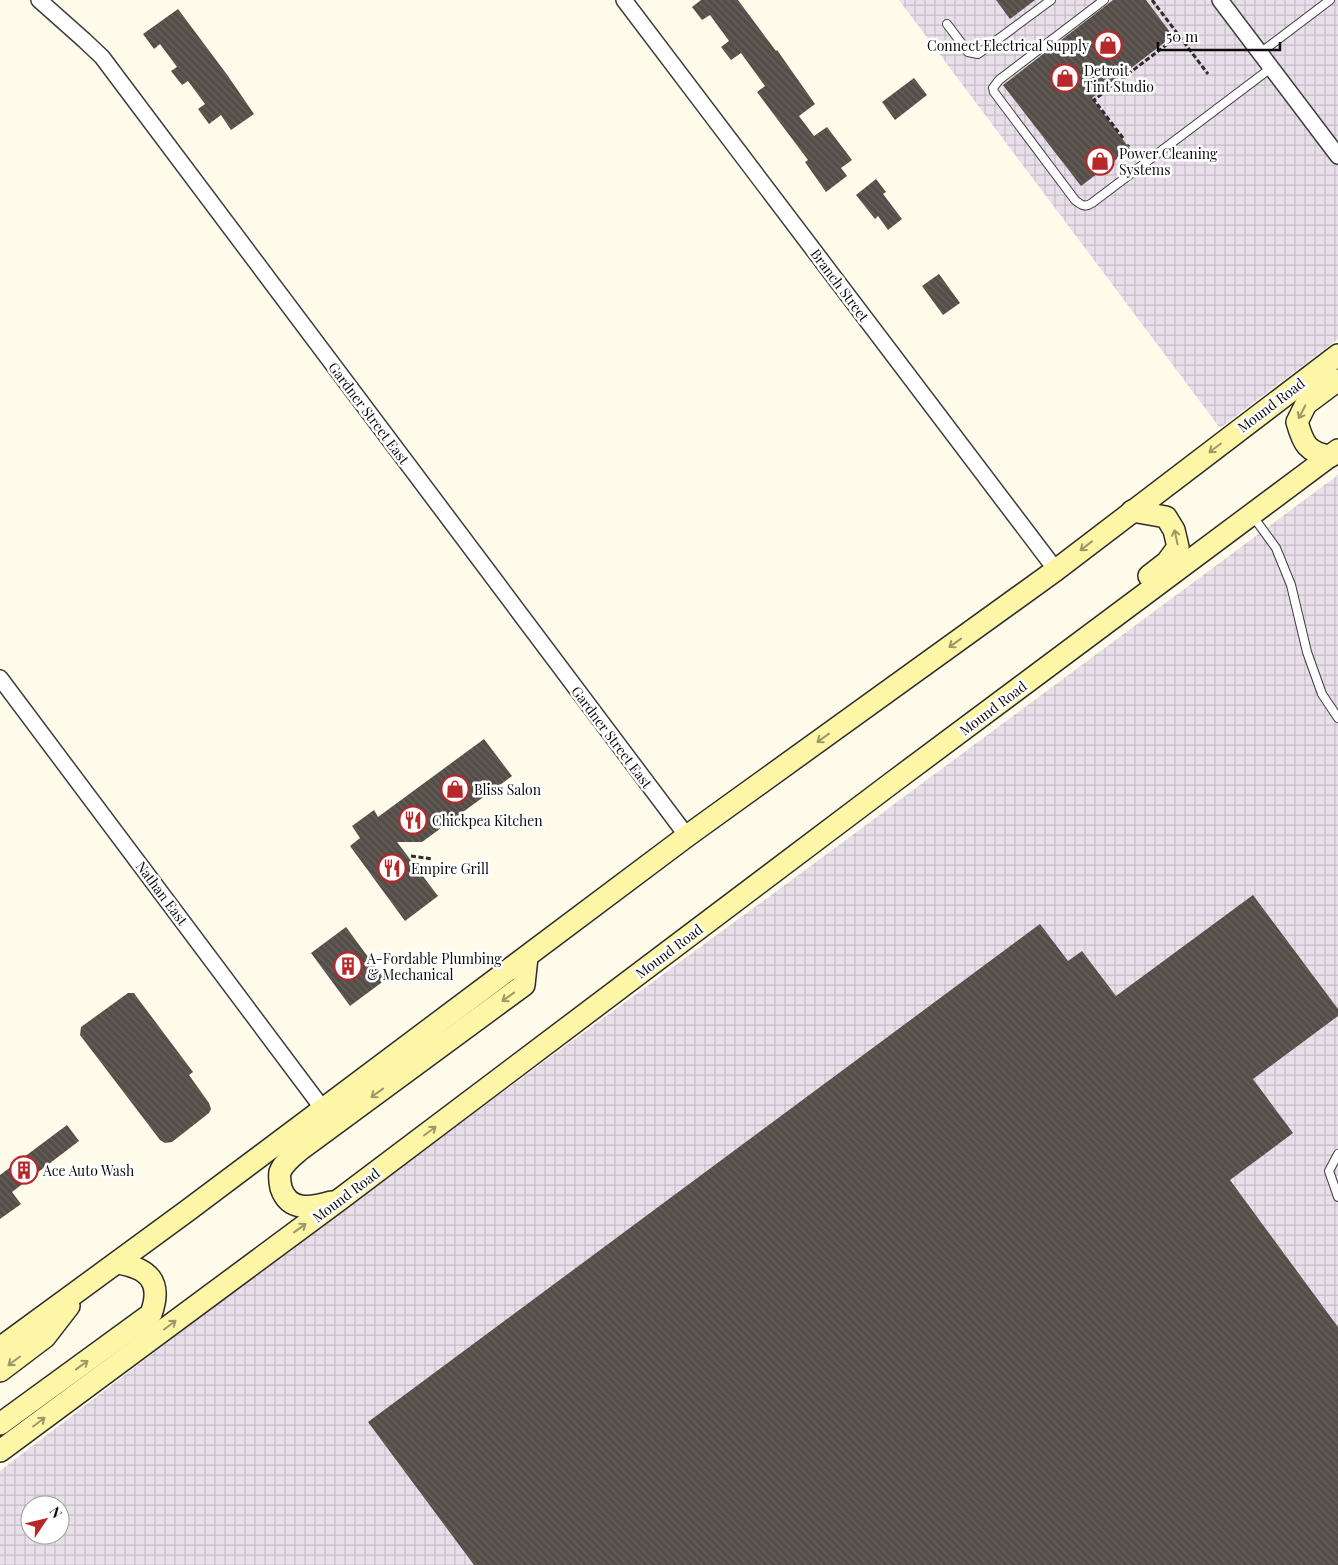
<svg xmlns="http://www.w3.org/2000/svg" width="1338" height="1565" font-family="'Playfair Display',serif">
<defs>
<pattern id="industrial-grid" width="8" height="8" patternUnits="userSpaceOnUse" patternTransform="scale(1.25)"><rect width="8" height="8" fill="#e9dfea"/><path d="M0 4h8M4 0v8" fill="none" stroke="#c6bec7"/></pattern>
<pattern id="building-back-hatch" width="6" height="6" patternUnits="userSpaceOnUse" patternTransform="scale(1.25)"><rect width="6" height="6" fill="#544d48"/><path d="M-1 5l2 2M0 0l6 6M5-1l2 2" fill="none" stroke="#68625e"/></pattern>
</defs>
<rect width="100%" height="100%" fill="#fefbea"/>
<!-- industrial -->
<g fill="url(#industrial-grid)" fill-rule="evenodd">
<polygon points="899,0 1338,0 1338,339 1220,428"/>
<path d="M1338 475V1565H0V1471L278 1257 812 865ZM30 1505H60V1535H30Z"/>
</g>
<!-- building -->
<g fill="url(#building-back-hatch)">
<polygon points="701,0 738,0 776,51 777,50 815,104 799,116 814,136 827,127 852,160 841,168 847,176 826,192 805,162 808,160 757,92 765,86 741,53 731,60 721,47 729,41 710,15 702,20 692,7"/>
<polygon points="996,0 1035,0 1010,19"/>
<polygon points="1113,0 1146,0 1173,36 1092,98 1130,149 1081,186 1003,85"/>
<polygon points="178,9 228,76 254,114 231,130 221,115 209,124 198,109 205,104 188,81 182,85 171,71 177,67 160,44 154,49 143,34"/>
<polygon points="914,78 927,95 895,120 882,102"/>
<polygon points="876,179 886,192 883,194 902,219 888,230 878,216 875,219 856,195"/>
<polygon points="939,274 960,303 943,315 922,286"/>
<polygon points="484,739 512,776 422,842 397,842 438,896 405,921 350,846 360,838 352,826 374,810 378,817"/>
<polygon points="1253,895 1338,1009 1338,1016 1253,1079 1293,1133 1230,1180 1338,1327 1338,1565 474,1565 368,1422 1040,924 1068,961 1082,951 1116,996"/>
<polygon points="346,927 385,980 350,1006 311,953"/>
<polygon points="128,993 134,993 136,996 193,1072 189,1075 209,1103 211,1109 209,1113 172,1142 165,1143 160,1140 80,1035 81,1027"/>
<polygon points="67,1125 79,1141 12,1192 21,1204 0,1219 0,1175"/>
</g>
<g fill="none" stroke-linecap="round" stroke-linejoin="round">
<!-- lane casing -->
<g stroke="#3e3e3e" stroke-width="10">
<g id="lane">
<path d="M1104 0 999 80 993 88 994 92 1075 200C1081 205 1085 208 1092 203L1271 68"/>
<polyline points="947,24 968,52 978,54 1051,0"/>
<polyline points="1260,53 1330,0"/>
<polyline points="1252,515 1276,548 1291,585 1307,652 1322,694 1338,718"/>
<polyline points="1338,1154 1329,1171 1338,1197"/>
</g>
</g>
<!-- street casing -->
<g stroke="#3e3e3e" stroke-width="18">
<g id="street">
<polyline points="39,0 84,40 102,57 687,836"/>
<polyline points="624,0 1056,570"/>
<polyline points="1220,0 1338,156"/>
<polyline points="0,678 323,1109"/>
</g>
</g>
<!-- secondary casing -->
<g stroke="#2d2d2d" stroke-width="24">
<g id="secondary">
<path d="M1331 456C1307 453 1303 443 1297 422L1306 404 1338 380"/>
<polyline points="1132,511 1166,517 1174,530 1178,547 1167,562 1149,576"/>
<path d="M331 1202C311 1208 289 1212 281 1188 280 1183 279 1177 280 1172 284 1162 294 1155 301 1149L524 985 527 957"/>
<polyline points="0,1348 187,1211 687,836 1056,570 1338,355"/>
<polyline points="0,1371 45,1337 69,1306"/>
<path d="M0 1424 151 1314C163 1281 148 1268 117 1263"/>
<polyline points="0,1451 339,1200 893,782 1338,450"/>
</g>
</g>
<!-- path -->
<g stroke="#2d2d2d" stroke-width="3" stroke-dasharray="5 2.5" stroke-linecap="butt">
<polyline points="1152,0 1208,74"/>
<polyline points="1123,138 1094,100 1178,36"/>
<polyline points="1128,146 1129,145"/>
<polyline points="411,856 433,859"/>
</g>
<!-- lane -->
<use href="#lane" stroke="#fff" stroke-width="8"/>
<!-- street -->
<use href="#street" stroke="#fff" stroke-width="15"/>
<!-- secondary -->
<use href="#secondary" stroke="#fdf6a7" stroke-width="21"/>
</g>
<!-- one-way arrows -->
<defs><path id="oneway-shaft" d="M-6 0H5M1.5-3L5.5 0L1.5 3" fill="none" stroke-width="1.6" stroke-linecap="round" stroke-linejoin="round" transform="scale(1.25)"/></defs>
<g stroke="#9c9869">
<use href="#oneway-shaft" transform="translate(1302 412) rotate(117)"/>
<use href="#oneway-shaft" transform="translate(1215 448) rotate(143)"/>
<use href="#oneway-shaft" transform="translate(1176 537) rotate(-102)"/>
<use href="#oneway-shaft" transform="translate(1086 546) rotate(142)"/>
<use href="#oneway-shaft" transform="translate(955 643) rotate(144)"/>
<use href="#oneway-shaft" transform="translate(823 738) rotate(144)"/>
<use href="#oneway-shaft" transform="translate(508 997) rotate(144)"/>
<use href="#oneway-shaft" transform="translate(377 1093) rotate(144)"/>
<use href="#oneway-shaft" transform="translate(430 1131) rotate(-37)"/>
<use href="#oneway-shaft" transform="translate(300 1228) rotate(-36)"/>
<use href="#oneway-shaft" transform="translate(170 1325) rotate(-37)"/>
<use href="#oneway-shaft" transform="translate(14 1361) rotate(143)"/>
<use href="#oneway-shaft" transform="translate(82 1365) rotate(-36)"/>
<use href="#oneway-shaft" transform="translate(39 1422) rotate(-37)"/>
</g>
<!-- icons -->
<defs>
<g id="shop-ring" transform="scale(1.4375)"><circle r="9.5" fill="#fff" stroke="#b7282b" stroke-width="1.5"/><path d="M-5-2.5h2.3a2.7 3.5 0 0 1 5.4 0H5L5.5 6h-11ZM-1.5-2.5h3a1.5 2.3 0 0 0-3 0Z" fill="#b7282b"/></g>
<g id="restaurant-ring" transform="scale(1.4375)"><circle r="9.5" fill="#fff" stroke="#b7282b" stroke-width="1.5"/><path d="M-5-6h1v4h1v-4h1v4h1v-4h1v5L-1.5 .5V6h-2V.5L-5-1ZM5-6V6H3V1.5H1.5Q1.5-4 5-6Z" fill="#b7282b"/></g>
<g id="building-ring" transform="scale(1.4375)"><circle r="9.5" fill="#fff" stroke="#b7282b" stroke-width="1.5"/><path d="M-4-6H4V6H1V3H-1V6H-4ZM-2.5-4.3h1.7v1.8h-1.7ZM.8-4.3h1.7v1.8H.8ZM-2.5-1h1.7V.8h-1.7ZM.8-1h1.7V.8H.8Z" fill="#b7282b"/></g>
</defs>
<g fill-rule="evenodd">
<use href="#shop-ring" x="1108" y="45"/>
<use href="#shop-ring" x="1065" y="78"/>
<use href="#shop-ring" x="1100" y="161"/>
<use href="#shop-ring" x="455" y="789"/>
<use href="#restaurant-ring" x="413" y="820"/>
<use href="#restaurant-ring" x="392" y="868"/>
<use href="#building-ring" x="348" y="966"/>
<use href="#building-ring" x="24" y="1170"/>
</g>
<g text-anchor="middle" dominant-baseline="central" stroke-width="5" stroke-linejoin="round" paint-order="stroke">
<!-- poi labels -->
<g font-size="14" fill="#0b0b0b" stroke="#fff" text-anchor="start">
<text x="1089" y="45" text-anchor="end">Connect Electrical Supply</text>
<text x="1084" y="70">Detroit<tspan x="1084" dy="16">Tint Studio</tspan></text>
<text x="1119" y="153">Power Cleaning<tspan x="1119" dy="16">Systems</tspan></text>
<text x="474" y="789">Bliss Salon</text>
<text x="432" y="820">Chickpea Kitchen</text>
<text x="411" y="868">Empire Grill</text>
<text x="367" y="958">A-Fordable Plumbing<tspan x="367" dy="16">&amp; Mechanical</tspan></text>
<text x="43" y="1170">Ace Auto Wash</text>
</g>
<!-- street labels -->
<g font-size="14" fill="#0b0b0b" stroke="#fff">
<text transform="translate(840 285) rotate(53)">Branch Street</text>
<text transform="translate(1271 405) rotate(-37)">Mound Road</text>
<text transform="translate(369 413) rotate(53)">Gardner Street East</text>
<text transform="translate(993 708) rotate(-37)">Mound Road</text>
<text transform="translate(612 737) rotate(53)">Gardner Street East</text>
<text transform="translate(162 893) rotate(53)">Nathan East</text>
<text transform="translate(669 951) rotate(-37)">Mound Road</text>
<text transform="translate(346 1195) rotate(-37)">Mound Road</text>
</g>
</g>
<!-- north arrow -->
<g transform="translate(45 1520) rotate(55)"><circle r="24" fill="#ffffff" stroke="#9d9d9d"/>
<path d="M0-4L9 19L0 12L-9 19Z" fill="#b7282b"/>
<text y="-8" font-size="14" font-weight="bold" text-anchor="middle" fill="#0b0b0b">N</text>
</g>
<!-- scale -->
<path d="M1158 42v8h122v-8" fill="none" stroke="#0b0b0b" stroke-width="2.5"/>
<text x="1166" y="42" font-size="15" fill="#0b0b0b" stroke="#ffffff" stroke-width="4" paint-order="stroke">50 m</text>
</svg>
